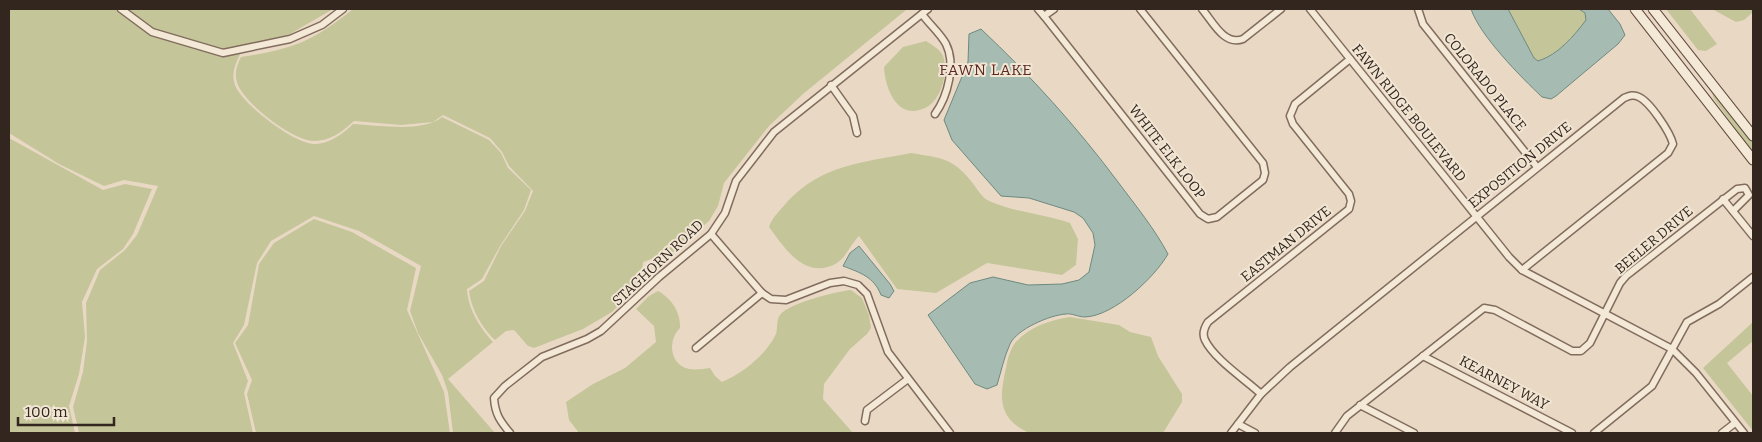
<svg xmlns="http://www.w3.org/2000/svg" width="1762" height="442" font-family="Bitter,serif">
<rect width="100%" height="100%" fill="#e9d9c4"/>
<!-- green -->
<g fill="#c5c59a">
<path d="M9 9H333L290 34 244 46C238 59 230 71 235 85 242 104 293 143 313 144 328 145 343 134 353 124 378 125 423 133 442 117L489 140 501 153 508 168 531 190 524 210 500 246 482 279 467 289C468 309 480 328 493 342L448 379 495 433H453L448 392 442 375 418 333 410 311 421 266 359 231 314 216 271 241 257 263 244 325 233 343 248 381 244 393 253 433H79L73 407 83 372 87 341 86 303 100 270 125 250 137 235 158 186 124 180 104 186 59 164 9 133Z"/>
<path d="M353 9H905L906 10 803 94 769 126 724 183 718 206 709 221 666 258H654L643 262 641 282 612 312 583 329 534 348 528 346 514 330 506 331 495 340C482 328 471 309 469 291L484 281 501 246 525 211 533 191 509 166 502 152 490 138 443 115 433 122 401 125 354 121C342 132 330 141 314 141 293 141 242 102 237 82 234 73 237 65 241 57 293 49 312 42 353 9Z"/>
<path d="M1508 9H1579L1585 13 1587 20C1574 36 1558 54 1538 61L1534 58Z"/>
<polygon points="1666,9 1690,9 1717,44 1706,51 1698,50"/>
<polygon points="1712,9 1753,9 1753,12 1744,20 1736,22"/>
<path d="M926 41C932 45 940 49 943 56 949 72 941 101 925 108 897 121 885 88 884 67L903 47Z"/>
<polygon points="1710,88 1753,141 1753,153 1714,99"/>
<polygon points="9,138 103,190 125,184 152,189 133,234 123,249 97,269 82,302 85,337 79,374 69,406 75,433 9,433"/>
<path d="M911 153C940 158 952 157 971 181 976 187 982 198 989 201 1014 212 1043 214 1070 223L1078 239 1076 265 1062 275 987 263 936 293 897 289 859 236C852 243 845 258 837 263 806 281 785 249 769 227 772 217 780 211 787 202 821 165 864 162 911 153Z"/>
<polygon points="314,219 352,232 416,268 407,310 444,392 450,433 256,433 247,394 252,380 235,343 248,325 259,264 274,243"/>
<path d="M851 290 862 298 869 315 871 328 867 334 850 349 824 384 823 399 853 433H579L569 420 566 402 593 384 625 368 656 342 654 326 636 309 649 296 658 291C671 298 681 312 680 328 667 341 670 365 689 369 696 370 703 369 710 368L715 376 722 382C743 373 766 355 776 334 778 328 776 320 780 315 787 304 837 291 851 290Z"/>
<path d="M1070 317 1119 325 1130 332 1151 337 1158 356 1182 394V402L1163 433H1029C998 419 999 398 1006 368 1007 360 1010 350 1015 343 1029 327 1050 320 1070 317Z"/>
<polygon points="1753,322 1753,341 1727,363 1753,396 1753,431 1703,368"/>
</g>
<!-- water -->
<g fill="#a6bcb3" stroke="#6e897f">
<path d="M1471 9H1508L1534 58 1538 61C1558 55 1574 36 1586 20L1585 13 1579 9H1608L1620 24 1625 35 1618 44 1556 96 1551 99 1542 97C1521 77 1480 36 1471 9Z"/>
<path d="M981 29C1031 76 1077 127 1118 182 1136 206 1154 228 1168 254 1155 277 1114 316 1085 317 1078 317 1072 313 1066 314 1050 315 1017 329 1010 344 1004 357 1001 372 997 385L987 389 975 384 928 315 970 283 993 277 1028 285 1062 284 1079 280 1089 272 1095 245 1093 233 1083 218 1074 212 1029 198 1001 196 952 140 944 120 968 62 969 34Z"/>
<path d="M859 246 890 284 894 291 889 298 881 295C874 277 861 273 843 266L850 253Z"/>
</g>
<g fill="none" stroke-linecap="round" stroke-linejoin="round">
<!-- street casing -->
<g stroke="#816c5d" stroke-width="9">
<g id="street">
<polyline points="121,9 152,32 223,53 290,39 322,25 343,9"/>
<polyline points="1038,9 1044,16"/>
<polyline points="1054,9 1044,16 1200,214 1208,219 1217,217 1263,180 1265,173 1263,163 1140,9"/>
<path d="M1202 9C1213 22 1224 46 1243 39L1281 9"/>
<polyline points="1310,9 1509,257 1522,270 1672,349 1696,373 1744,433"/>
<polyline points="1418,9 1423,24 1537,167"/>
<path d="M922 14C929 24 940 33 946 44 956 64 948 96 935 114"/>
<polyline points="831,85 853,116 857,133"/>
<polyline points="1723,199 1753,236"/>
<polyline points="711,234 762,293 771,299 786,300 830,283 844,281 858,285 867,294 888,352 950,433"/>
<polyline points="696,348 762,293"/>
<polyline points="1423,356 1572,433"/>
<path d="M1261 394C1246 380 1214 359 1205 340 1202 334 1204 328 1208 322L1349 209 1351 201 1349 194 1293 124 1290 116 1295 104 1350 59"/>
<polyline points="1360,405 1414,433"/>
<polyline points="865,421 867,410 908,379"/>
<polyline points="1238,424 1255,433"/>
<path d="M510 433C500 421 495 414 494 398L505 386 542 357 587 339 601 331 659 277 711 234 725 213 736 181 774 132 928 9"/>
<path d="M1231 433 1261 394 1290 367 1624 98C1629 96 1633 94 1639 97 1650 102 1670 132 1673 144L1668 153 1522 270"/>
<polyline points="1335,433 1347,416 1484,308 1495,310 1572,351 1581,351 1590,343 1620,283 1626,276 1737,189 1745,188 1749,195 1733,211"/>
<polyline points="1594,433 1652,386 1687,322 1719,304 1753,277"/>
<polyline points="1722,433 1735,423"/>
</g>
</g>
<!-- secondary casing -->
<g stroke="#634d40" stroke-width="11">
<g id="secondary">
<polyline points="1635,9 1753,160"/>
<polyline points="1653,9 1753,136"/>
</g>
</g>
<!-- street -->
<use href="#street" stroke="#f4e8d6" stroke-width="6"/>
<!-- secondary -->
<use href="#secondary" stroke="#f4e8d6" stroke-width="9"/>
</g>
<g text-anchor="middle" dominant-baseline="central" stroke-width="4" stroke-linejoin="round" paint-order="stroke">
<!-- street labels -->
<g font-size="14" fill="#33261f" stroke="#f1e5d3">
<text transform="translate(1485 82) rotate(51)">COLORADO PLACE</text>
<text transform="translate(1409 113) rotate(51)">FAWN RIDGE BOULEVARD</text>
<text transform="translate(1167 152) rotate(52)">WHITE ELK LOOP</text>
<text transform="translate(1520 165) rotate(-39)">EXPOSITION DRIVE</text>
<text transform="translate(1654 240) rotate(-40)">BEELER DRIVE</text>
<text transform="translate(1286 244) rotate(-39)">EASTMAN DRIVE</text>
<text transform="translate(658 263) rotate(-43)">STAGHORN ROAD</text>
<text transform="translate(1504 383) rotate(28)">KEARNEY WAY</text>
</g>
<!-- neighbourhood labels -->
<g font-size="15" letter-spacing="1" fill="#5b2823" stroke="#f1e5d3">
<text x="986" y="70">FAWN LAKE</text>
</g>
</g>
<!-- border -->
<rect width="1762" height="442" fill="none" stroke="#33261f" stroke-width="20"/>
<!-- scale -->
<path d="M18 417v8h96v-8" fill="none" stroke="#33261f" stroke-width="2.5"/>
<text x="25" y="417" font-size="15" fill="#33261f" stroke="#f1e5d3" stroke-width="4" paint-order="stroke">100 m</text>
</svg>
